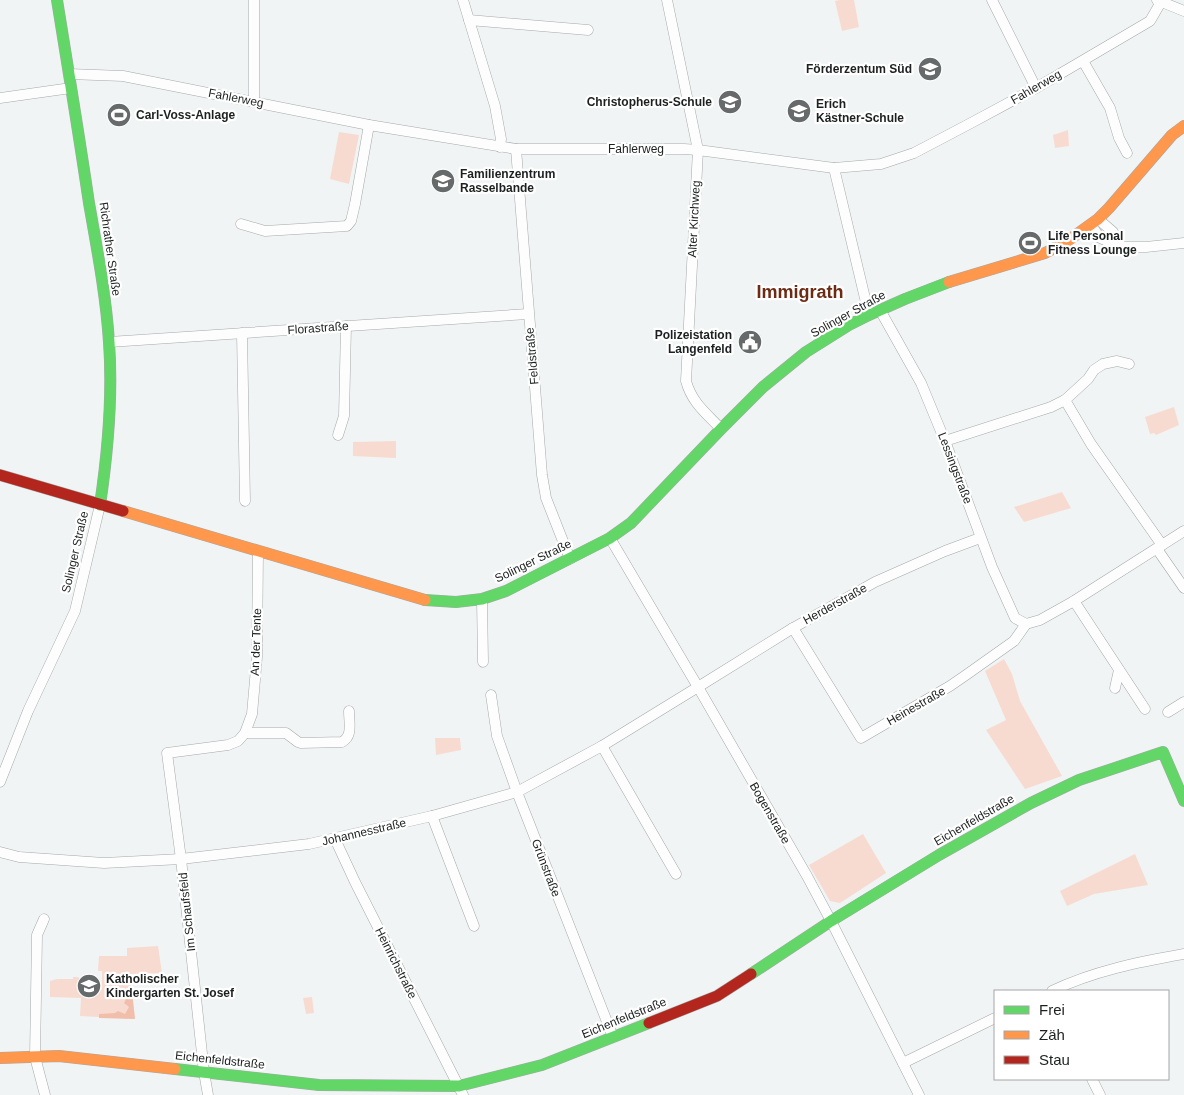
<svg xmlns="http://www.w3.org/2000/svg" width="1184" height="1095" font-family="Arial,sans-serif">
<rect width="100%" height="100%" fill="#f0f4f4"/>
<!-- green -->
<g fill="#f8dbd0">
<polygon points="840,0 854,0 859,27 842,31 835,1"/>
<polygon points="1068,130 1069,146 1055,148 1053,135"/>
<polygon points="339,132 359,135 349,184 330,179"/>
<polygon points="1174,407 1179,425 1156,435 1154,433 1150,434 1145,417"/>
<polygon points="396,441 396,458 353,456 353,442"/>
<polygon points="1062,492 1071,508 1024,522 1014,507"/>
<polygon points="1004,659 1012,674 1020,701 1062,776 1025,789 986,730 1006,720 985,671"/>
<polygon points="435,738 460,738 461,750 436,755"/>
<polygon points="863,834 886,873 840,903 830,901 809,865"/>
<polygon points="1135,854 1148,885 1094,894 1067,906 1060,891"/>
<polygon points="158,946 162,973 130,974 135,1019 80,1016 81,998 50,997 50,981 57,979 73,979 73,977 78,977 81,981 81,989 102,990 102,971 98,971 99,956 127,956 127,948"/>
<polygon points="312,997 314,1013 306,1014 303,998"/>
</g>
<!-- forest -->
<polygon fill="#f1beac" points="128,992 132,992 135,1019 99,1018 99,1014 115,1013 118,1011 125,1014 129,1007 124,1003 126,999"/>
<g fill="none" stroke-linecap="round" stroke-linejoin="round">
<!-- street casing -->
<g stroke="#a6a9a9" stroke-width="11">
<g id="street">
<polyline points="254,0 254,101"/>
<polyline points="463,0 495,106 501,139 500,147"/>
<path d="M667 0 698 150 686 381C692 403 706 413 721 429"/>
<polyline points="992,0 1036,88"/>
<polyline points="1157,0 1184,11"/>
<polyline points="469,20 588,30"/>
<polyline points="1083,61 1110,108 1119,138 1127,153"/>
<polyline points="69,74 123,76 369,125 516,149 684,149 698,150 834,168 881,164 914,153 971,123 1036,88 1150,21 1161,2"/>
<polyline points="0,98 71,88"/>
<polyline points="516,149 542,475 546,498 570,559"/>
<polyline points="834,168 869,315"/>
<polyline points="1098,219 1113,232 1121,247"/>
<polyline points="241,224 265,231 347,226 351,221 355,204 369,125"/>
<polyline points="1091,225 1100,238 1121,247 1146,247 1184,243"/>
<polyline points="880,310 921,383 945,441 992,567 1015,618 1026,624"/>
<polyline points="242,333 245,501"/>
<polyline points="109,342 528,314"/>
<polyline points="1065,400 1091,444 1162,545"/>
<polyline points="338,435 344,416 346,326"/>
<polyline points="945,441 1051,407 1065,400 1088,379 1094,370 1103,364 1117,361 1129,364"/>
<polyline points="610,538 698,687 807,876 831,921 919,1095"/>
<polyline points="1157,549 1184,588"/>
<polyline points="482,599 483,662"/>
<polyline points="1074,601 1145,709"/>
<polyline points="793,628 861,738 950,686 966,675 1014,641 1026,624 1040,620 1074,601 1184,531"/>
<polyline points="1115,688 1119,670"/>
<polyline points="491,695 497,736 517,792 613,1037"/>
<polyline points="1168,712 1184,702"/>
<path d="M245 733H286L298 742 301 743 342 742C353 736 349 723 349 711"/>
<polyline points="602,746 676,874"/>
<polyline points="0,782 28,711 75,611 100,505"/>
<polyline points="432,816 474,926"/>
<polyline points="335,839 355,882 463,1095"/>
<polyline points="0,852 19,857 104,863 181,859 309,844 432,816 517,792 602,746 698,687 793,628 875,582 945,551 980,538"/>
<polyline points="44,919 37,935 35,1057 45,1095"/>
<path d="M1052 991C1093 971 1139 962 1184 954"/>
<polyline points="903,1063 995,1018"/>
<polyline points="1092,1079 1100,1095"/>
<polyline points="208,1095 204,1072 181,859 167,753 228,745 238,741 245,733 252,714 257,657 258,551"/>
</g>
</g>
<!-- fast casing -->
<g stroke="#a6a9a9" stroke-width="12">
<g id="fast">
<path d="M57 0C68 68 79 135 89 203 97 249 106 295 109 342 113 397 108 451 100 505"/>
<polyline points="425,600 456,602 482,599 506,591 610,538 631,523 721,429 763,387 806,352 849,325 869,315 905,299 949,282"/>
<polyline points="751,974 831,921 939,855 1031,803 1079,780 1163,752 1184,801"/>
<polyline points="175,1069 319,1085 459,1086 542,1065 649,1023"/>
</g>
</g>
<!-- slow casing -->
<g stroke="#a6a9a9" stroke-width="12">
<g id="slow">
<polyline points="949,282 1045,253 1066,242 1098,219 1109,208 1172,135 1184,126"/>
<polyline points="123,511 425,600"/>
<polyline points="0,1058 59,1056 175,1069"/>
</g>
</g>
<!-- jam casing -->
<g stroke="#a6a9a9" stroke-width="12">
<g id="jam">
<polyline points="0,475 123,511"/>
<polyline points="649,1023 717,996 751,974"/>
</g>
</g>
<!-- street -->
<use href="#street" stroke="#fdfdfd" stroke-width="10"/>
<!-- fast -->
<use href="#fast" stroke="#63d668" stroke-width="11"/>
<!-- slow -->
<use href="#slow" stroke="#ff974d" stroke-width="11"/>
<!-- jam -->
<use href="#jam" stroke="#b3261e" stroke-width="11"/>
</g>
<!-- icons -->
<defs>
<g id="school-disc" transform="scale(1.25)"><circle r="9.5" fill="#676a6a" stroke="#fff"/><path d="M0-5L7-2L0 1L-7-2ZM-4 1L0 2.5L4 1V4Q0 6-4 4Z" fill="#fff"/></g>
<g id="stadium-disc" transform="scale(1.25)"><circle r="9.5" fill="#676a6a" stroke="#fff"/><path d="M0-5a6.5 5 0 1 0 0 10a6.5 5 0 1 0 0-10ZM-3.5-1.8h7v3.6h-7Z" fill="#fff"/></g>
<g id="civic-disc" transform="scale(1.25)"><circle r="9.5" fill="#676a6a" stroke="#fff"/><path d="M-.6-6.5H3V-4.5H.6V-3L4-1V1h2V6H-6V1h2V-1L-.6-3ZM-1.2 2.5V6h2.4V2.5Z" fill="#fff"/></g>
</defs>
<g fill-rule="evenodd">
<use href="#school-disc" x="930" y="69"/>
<use href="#school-disc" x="730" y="102"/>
<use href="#school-disc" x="799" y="111"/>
<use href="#stadium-disc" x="119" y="115"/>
<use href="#school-disc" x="443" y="181"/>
<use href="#stadium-disc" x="1030" y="243"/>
<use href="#civic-disc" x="750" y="342"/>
<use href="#school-disc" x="89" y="986"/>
</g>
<g text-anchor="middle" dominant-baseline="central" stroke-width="4.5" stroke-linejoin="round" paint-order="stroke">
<!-- poi labels -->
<g font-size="12" font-weight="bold" fill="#1d2020" stroke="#fff" text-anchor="start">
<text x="912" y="69" text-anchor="end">Förderzentum Süd</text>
<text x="712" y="102" text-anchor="end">Christopherus-Schule</text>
<text x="816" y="104">Erich<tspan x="816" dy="14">Kästner-Schule</tspan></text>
<text x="136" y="115">Carl-Voss-Anlage</text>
<text x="460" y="174">Familienzentrum<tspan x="460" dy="14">Rasselbande</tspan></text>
<text x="1048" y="236">Life Personal<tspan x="1048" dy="14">Fitness Lounge</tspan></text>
<text x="732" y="335" text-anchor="end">Polizeistation<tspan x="732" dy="14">Langenfeld</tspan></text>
<text x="106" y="979">Katholischer<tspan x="106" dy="14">Kindergarten St. Josef</tspan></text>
</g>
<!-- street labels -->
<g font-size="12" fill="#1d2020" stroke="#fff">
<text transform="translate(1036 87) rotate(-30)">Fahlerweg</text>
<text transform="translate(236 98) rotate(11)">Fahlerweg</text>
<text x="636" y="149">Fahlerweg</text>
<text transform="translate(694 219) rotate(-87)">Alter Kirchweg</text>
<text transform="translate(110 249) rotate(82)">Richrather Straße</text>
<text transform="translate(848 314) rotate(-29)">Solinger Straße</text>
<text transform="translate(318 328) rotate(-4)">Florastraße</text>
<text transform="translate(532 356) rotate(-95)">Feldstraße</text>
<text transform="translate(955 468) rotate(69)">Lessingstraße</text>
<text transform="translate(75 552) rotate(-77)">Solinger Straße</text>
<text transform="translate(533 561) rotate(-26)">Solinger Straße</text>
<text transform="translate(835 604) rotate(-29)">Herderstraße</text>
<text transform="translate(256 642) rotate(-88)">An der Tente</text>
<text transform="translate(916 706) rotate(-30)">Heinestraße</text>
<text transform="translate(770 813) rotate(60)">Bogenstraße</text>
<text transform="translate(974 820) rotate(-30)">Eichenfeldstraße</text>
<text transform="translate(364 832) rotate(-13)">Johannesstraße</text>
<text transform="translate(546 868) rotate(69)">Grünstraße</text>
<text transform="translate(187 912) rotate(-96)">Im Schaufsfeld</text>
<text transform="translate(396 963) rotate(63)">Heinrichstraße</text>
<text transform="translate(624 1018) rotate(-22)">Eichenfeldstraße</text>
<text transform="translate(220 1060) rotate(6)">Eichenfeldstraße</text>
</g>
<!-- district labels -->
<g font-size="18" font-weight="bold" fill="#6d2b14" stroke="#fff">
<text x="800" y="292">Immigrath</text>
</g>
</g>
<!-- legend -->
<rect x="994" y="990" width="175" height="90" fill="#ffffff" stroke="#a5a6a6"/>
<rect x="1004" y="1006" width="25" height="8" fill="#63d668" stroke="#a5a6a6"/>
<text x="1039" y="1015" font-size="15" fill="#1d2020">Frei</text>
<rect x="1004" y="1031" width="25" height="8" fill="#ff974d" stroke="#a5a6a6"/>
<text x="1039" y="1040" font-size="15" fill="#1d2020">Zäh</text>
<rect x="1004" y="1056" width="25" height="8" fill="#b3261e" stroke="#a5a6a6"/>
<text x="1039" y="1065" font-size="15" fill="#1d2020">Stau</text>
</svg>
